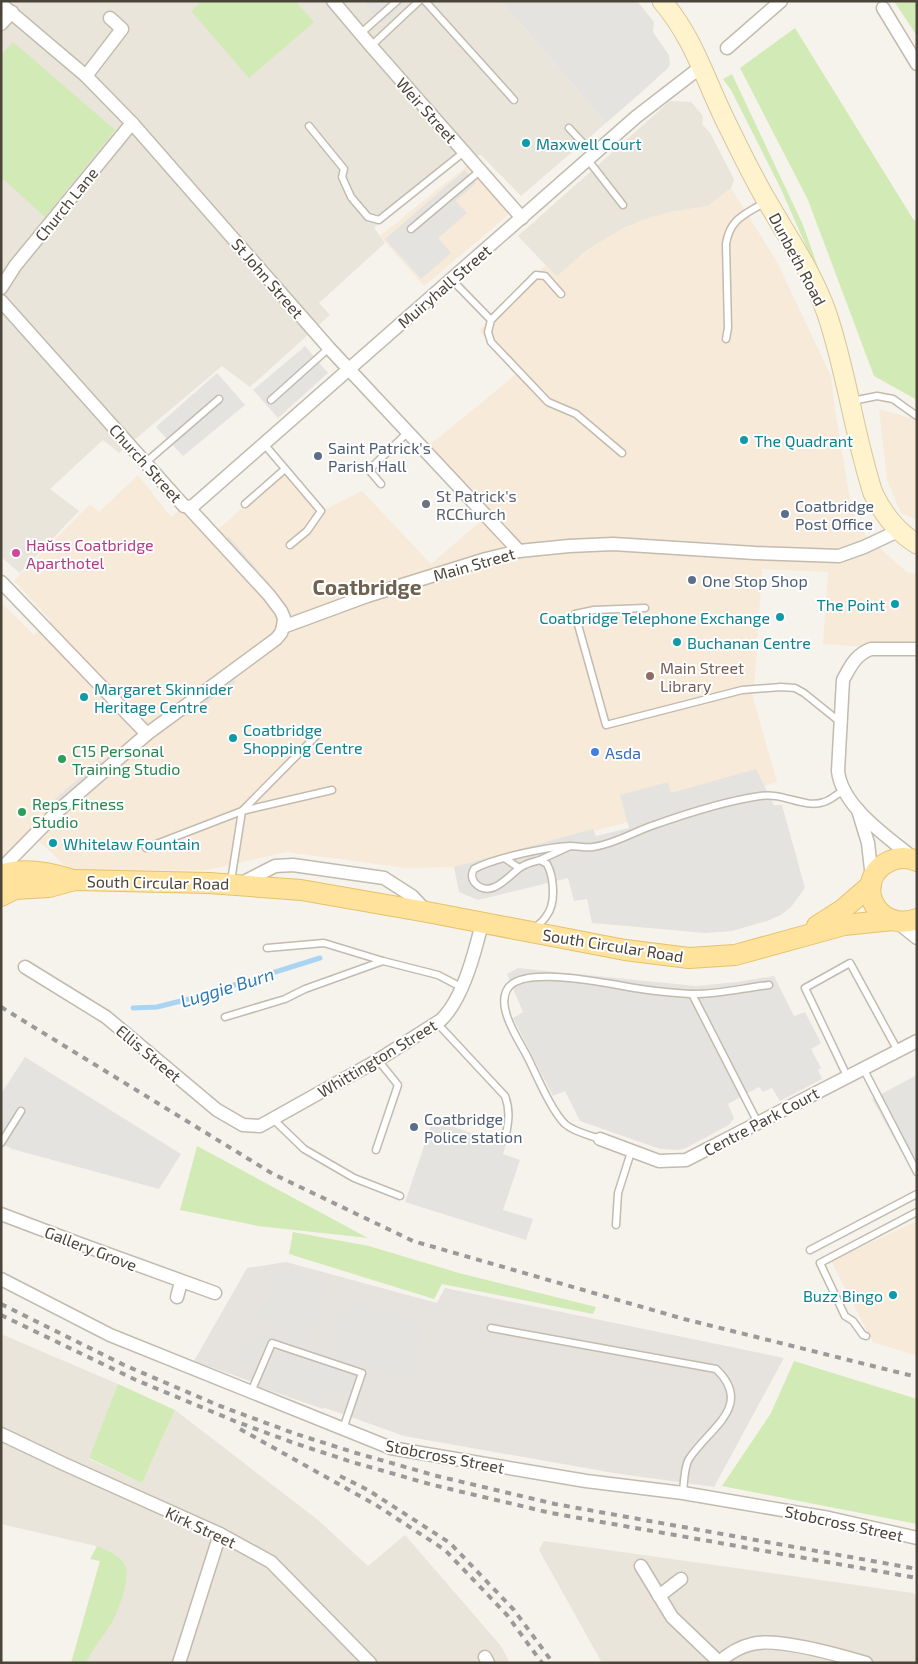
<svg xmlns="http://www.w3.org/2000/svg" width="918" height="1664" font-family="'Exo 2',sans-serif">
<rect width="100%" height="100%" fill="#f6f3ec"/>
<!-- residential -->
<g fill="#eae5da">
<polygon points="1,1 369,1 364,6 382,25 408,1 501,1 606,123 521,196 481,155 446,161 374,228 385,243 319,303 330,315 250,387 222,366 119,453 103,440 50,489 79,511 20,573 1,557"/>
<polygon points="670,101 691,102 703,116 702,124 710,133 734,179 731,188 708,206 671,212 643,220 624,228 587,250 557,277 518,236"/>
<polygon points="1,1334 118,1384 89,1459 142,1483 175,1410 318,1520 368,1566 405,1535 501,1646 510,1663 86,1663 122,1562 96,1546 1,1524"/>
<polygon points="544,1541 913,1593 917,1597 917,1663 602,1663 539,1550"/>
</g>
<!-- commercial -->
<g fill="#f7ead8">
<polygon points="469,164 508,215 424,286 380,236"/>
<polygon points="731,188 777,262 831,376 835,410 849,494 857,521 867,537 907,572 917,574 917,650 823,644 828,572 762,569 754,690 751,691 777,782 726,797 454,867 406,868 287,852 207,870 70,871 32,834 1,866 1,602 34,635 51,621 14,581 90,504 99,512 138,475 171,517 185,505 213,534 286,469 322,511 362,491 431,564 482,520 421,452 519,372 479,330 546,265 557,276 587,250 624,228 643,220 671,212 708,206"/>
<polygon points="879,409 917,420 917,520 901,513 887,480"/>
<polygon points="917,1221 917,1356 873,1342 831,1261"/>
</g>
<!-- industrial -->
<polygon fill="#e6e2dd" points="286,1262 437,1303 445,1288 784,1358 714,1487 614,1473 404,1436 194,1361 247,1268"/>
<!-- green -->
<g fill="#d2eab5">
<polygon points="202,1 295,1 314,22 249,78 191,11"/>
<polygon points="894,1 917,1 917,36"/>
<polygon points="795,28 913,219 917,222 917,400 874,376 808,200 740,68"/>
<polygon points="13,42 115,130 45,217 1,177 1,55"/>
<polygon points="732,74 803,225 829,298 781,189 731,90 723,79"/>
<polygon points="197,1146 368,1238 258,1226 180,1210"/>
<polygon points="293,1232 369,1246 459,1273 596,1307 593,1314 442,1284 434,1299 289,1254"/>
<polygon points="794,1361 917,1399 917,1524 722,1486 771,1413"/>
<polygon points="118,1384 175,1410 142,1483 89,1458"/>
<path d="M97 1546C107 1551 119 1554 125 1565 131 1577 119 1609 113 1620 105 1635 93 1647 86 1663H71L100 1561 90 1559Z"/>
</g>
<!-- parking -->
<g fill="#e5e3e0">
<polygon points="369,1 408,1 382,25 364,6"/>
<polygon points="501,1 637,1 654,22 653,32 669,55 670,64 668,68 644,90 606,123"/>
<polygon points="465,170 476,183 456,201 467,213 438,238 451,253 421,279 385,239"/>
<polygon points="305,346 328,373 278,418 253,390"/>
<polygon points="217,373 245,405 183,456 156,427"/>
<polygon points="229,537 269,583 265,586 225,541"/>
<polygon points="232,676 236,682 194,712 186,710"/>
<polygon points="99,761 107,762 55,808 55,799"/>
<polygon points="756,769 774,805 782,805 805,888 791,907 781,915 767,921 732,931 705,933 592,923 587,899 574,901 568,878 478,900 459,892 454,867 593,829 596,836 629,828 620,795 668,782 671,793"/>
<polygon points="518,968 696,986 737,982 774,976 794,1016 805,1012 821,1043 811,1049 821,1068 818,1070 822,1079 780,1101 772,1088 763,1092 759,1087 728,1104 734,1118 729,1125 686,1148 678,1150 660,1149 580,1121 565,1091 553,1096 513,1018 523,1012 507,974"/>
<polygon points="25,1057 181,1154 159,1189 12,1149 1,1143 1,1094"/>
<polygon points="917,1075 917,1176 915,1176 872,1099"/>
<polygon points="433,1120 506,1145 503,1154 520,1160 503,1210 533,1219 526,1240 405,1202"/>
<polygon points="279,1263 330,1280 310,1346 329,1352 346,1297 429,1323 413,1381 336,1355 371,1371 361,1402 330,1391 323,1409 254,1385 260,1368 239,1361 251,1327 272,1334 275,1324 257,1317"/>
</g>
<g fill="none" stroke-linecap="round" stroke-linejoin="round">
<!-- stream -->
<polyline stroke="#a9d4f2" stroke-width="5" points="133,1008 157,1007 189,999 320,958"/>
<!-- lane casing -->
<g stroke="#c2bbae" stroke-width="9">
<g id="lane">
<polyline points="425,1 514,100"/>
<polyline points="360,34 397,1"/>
<polyline points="371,46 419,1"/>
<polyline points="309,126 344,169 342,177 351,197 368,217 379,220 464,152"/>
<polyline points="569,128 594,155"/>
<polyline points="588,160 623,205"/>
<polyline points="411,229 481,170"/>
<polyline points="452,280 491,320 488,332 491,342 548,402 576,414 622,453"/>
<polyline points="491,320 536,275 545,276 561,294"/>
<path d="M726 339 728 328 726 244C730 218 745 215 765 202"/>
<polyline points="271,400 329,348"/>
<polyline points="852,401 877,396 893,399 917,416"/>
<polyline points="264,444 321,511 307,531 290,545"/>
<polyline points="145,463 219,399"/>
<polyline points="381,484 369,470 408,432"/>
<polyline points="245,504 285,469"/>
<polyline points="645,608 594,610 575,614 606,725 742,690 781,687 795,688 804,693 840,722"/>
<polyline points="146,848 242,811 332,790"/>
<polyline points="506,859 519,868"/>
<polyline points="540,860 568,847"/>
<polyline points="231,881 242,811 316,736"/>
<path d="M533 929C538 925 544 921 547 915 556 903 554 877 547 864L540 860C533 862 527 863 521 867 509 875 491 900 475 883 471 878 471 874 474 869 494 858 547 847 570 846 578 846 586 848 593 847 615 844 633 832 654 825 688 813 725 801 760 796 783 792 804 809 824 802 831 800 837 794 844 790"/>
<polyline points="267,948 324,943 383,961"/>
<polyline points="692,994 758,1123"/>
<polyline points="225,1017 285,999 305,989 383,961 438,975 461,987"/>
<path d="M437 1023 505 1096C511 1112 508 1124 505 1140"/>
<polyline points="863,1068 917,1172"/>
<polyline points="847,1076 805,988 850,963 898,1051"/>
<polyline points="273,1119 304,1149 354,1178 400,1196"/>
<path d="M600 1139C589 1135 574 1132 565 1124 551 1110 537 1076 528 1058 519 1040 495 1007 508 988 525 963 621 987 648 990 662 992 676 993 690 994 715 995 743 988 769 985"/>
<polyline points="1,1143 21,1111"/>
<polyline points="376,1150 398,1085 378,1060"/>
<polyline points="616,1225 618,1193 631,1152"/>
<polyline points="810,1250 917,1194"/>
<path d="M491 1328 716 1369C755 1406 708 1429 689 1459 684 1467 684 1483 683 1493"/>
<polyline points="866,1336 863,1335 853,1321 845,1316 820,1263 917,1212"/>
<polyline points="251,1392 272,1343 362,1373 343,1429"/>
</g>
</g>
<!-- street casing -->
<g stroke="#c2bbae" stroke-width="15">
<g id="street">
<polyline points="333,1 371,46 522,218"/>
<polyline points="1,4 86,76 132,123 329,348 519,551"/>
<polyline points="883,8 917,64"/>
<polyline points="1,24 12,12"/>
<polyline points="727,48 781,1"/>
<polyline points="86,76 122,29 110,18"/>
<polyline points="1,288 15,266 132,123"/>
<polyline points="1,301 184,506 188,507 269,595 281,611 284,618 283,627 281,633 276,639 147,734 59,810 1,869"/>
<polyline points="188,507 193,506 636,117 702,66"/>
<polyline points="1,582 147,734"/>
<polyline points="283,627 367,596 486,559 519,551 569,546 613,544 755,553 839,556 864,547 898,531"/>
<polyline points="858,810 868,843 872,878"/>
<path d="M913 858C887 836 842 807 838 771L843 680C850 667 856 654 871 649H917"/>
<polyline points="240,884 275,866 293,865 384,878 412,896 427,912"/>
<polyline points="897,922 917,938"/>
<path d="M25 967 106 1017 217 1110 243 1125 260 1126 378 1060 441 1020C463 999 475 952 482 923"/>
<polyline points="600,1139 659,1161 686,1160 917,1041"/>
<polyline points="1,1214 83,1245 215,1293"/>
<polyline points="1,1279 110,1335 391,1448 586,1481 683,1493 829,1518 917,1538"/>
<polyline points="177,1297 181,1282"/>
<polyline points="1,1434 64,1464 220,1534 271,1562 370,1663"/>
<polyline points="641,1566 672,1617 719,1662"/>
<polyline points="659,1596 681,1579"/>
<polyline points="485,1657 488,1663"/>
<polyline points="179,1663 220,1534"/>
<path d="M718 1663C728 1654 739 1647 752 1644 777 1637 839 1655 866 1663"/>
</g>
</g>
<!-- secondary casing -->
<g stroke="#d6c79b" stroke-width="21">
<path id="secondary" d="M662 1C695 40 705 80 727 124 740 150 752 176 767 201 788 238 813 273 827 314 847 373 854 435 873 493 883 514 897 532 917 544"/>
</g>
<!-- primary casing -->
<g stroke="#e6c16a" stroke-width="22">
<g id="primary">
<path d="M917 861C908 857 899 857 890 861 851 879 875 934 917 919"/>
<path d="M1 875C24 867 51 873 73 880"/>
<polyline points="1,896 15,889 49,887 75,880 209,883 301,890 427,912 625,950 689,958 735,955 844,925 893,920"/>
<polyline points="817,926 842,910 871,885"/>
</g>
</g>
<!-- lane -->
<use href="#lane" stroke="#fff" stroke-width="6"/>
<!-- street -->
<use href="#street" stroke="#fff" stroke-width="12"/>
<!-- secondary -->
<use href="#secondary" stroke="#fff3cd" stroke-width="19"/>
<!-- primary -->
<use href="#primary" stroke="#ffe39c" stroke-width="20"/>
<!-- rail -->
<g stroke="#9a9a9a" stroke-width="4" stroke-dasharray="6 6" stroke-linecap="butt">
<polyline points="1,1007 273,1174 413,1241 684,1319 917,1377"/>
<polyline points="1,1304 124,1365 220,1406 296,1434 356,1453 437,1476 555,1504 917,1569"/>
<polyline points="1,1315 136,1380 237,1422 294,1443 352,1462 433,1485 551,1513 917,1578"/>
<polyline points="240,1429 376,1505 445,1550 507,1615 542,1663"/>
<polyline points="340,1476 368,1490 450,1543 514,1610 553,1663"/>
</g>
</g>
<!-- markers -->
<g fill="#0f9aa8" stroke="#fff" stroke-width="2">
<circle cx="526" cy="143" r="5"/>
<circle cx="744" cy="440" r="5"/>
<circle cx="895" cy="604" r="5"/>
<circle cx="780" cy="617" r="5"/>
<circle cx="677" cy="642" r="5"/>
<circle cx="84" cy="697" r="5"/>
<circle cx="233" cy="738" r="5"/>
<circle cx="53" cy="843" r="5"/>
<circle cx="893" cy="1295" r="5"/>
</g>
<g fill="#5c6f8a" stroke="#fff" stroke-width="2">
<circle cx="318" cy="456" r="5"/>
<circle cx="785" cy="514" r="5"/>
<circle cx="692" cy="580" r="5"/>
<circle cx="414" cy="1127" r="5"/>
</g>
<circle fill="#6b7280" stroke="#fff" stroke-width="2" cx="426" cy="504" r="5"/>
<circle fill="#d1479c" stroke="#fff" stroke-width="2" cx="16" cy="553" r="5"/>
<circle fill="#8d6e63" stroke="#fff" stroke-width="2" cx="650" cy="676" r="5"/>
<circle fill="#3f7fe0" stroke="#fff" stroke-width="2" cx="595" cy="752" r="5"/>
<g fill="#2e9e5b" stroke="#fff" stroke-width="2">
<circle cx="62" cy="759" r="5"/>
<circle cx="22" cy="812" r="5"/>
</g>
<g text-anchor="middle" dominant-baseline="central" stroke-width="4" stroke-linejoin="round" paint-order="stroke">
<!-- street labels -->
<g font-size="16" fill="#4b4439" stroke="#fff">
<text transform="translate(427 110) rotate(48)">Weir Street</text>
<text transform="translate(66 204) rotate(-51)">Church Lane</text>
<text transform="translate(798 259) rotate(62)">Dunbeth Road</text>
<text transform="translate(268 278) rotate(49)">St John Street</text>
<text transform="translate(444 286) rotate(-41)">Muiryhall Street</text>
<text transform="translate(146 463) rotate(48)">Church Street</text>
<text transform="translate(474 564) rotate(-16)">Main Street</text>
<text transform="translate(158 882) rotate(1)">South Circular Road</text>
<text transform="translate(613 945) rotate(9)">South Circular Road</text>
<text transform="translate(149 1053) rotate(40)">Ellis Street</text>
<text transform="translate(377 1058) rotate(-31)">Whittington Street</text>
<text transform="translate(761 1121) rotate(-28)">Centre Park Court</text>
<text transform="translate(91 1248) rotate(21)">Gallery Grove</text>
<text transform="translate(445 1456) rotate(11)">Stobcross Street</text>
<text transform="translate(844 1523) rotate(12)">Stobcross Street</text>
<text transform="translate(201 1527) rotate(25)">Kirk Street</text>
</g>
<!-- culture labels -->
<g font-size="16" fill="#0d838f" stroke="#fff" text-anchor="start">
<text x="536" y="143">Maxwell Court</text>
<text x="754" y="440">The Quadrant</text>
<text x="885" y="604" text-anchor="end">The Point</text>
<text x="770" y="617" text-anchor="end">Coatbridge Telephone Exchange</text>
<text x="687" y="642">Buchanan Centre</text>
<text x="94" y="688">Margaret Skinnider<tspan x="94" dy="18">Heritage Centre</tspan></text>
<text x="243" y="729">Coatbridge<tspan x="243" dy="18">Shopping Centre</tspan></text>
<text x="63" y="843">Whitelaw Fountain</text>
<text x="883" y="1295" text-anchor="end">Buzz Bingo</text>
</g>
<!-- service labels -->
<g font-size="16" fill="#4e5e75" stroke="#fff" text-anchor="start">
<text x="328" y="447">Saint Patrick's<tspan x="328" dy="18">Parish Hall</tspan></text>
<text x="795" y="505">Coatbridge<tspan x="795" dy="18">Post Office</tspan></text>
<text x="702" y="580">One Stop Shop</text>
<text x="424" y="1118">Coatbridge<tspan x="424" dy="18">Police station</tspan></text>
</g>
<!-- worship labels -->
<g font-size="16" fill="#5b616d" stroke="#fff" text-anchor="start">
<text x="436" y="495">St Patrick's<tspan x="436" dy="18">RCChurch</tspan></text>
</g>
<!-- hotel labels -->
<g font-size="16" fill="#b23c85" stroke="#fff" text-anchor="start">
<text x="26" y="544">Haŭss Coatbridge<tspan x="26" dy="18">Aparthotel</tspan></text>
</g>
<!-- education labels -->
<g font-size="16" fill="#785e54" stroke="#fff" text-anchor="start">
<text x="660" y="667">Main Street<tspan x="660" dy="18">Library</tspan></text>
</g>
<!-- leisure labels -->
<g font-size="16" fill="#27864d" stroke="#fff" text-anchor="start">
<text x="72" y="750">C15 Personal<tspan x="72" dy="18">Training Studio</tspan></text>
<text x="32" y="803">Reps Fitness<tspan x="32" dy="18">Studio</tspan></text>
</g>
<!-- shop labels -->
<g font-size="16" fill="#366cbe" stroke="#fff" text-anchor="start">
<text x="605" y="752">Asda</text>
</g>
<!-- water labels -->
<g font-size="18" font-style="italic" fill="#2e7ab2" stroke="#fff">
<text transform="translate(227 987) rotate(-17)">Luggie Burn</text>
</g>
<!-- district labels -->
<g font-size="21" font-weight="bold" fill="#6e6250" stroke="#fff">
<text x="367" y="586">Coatbridge</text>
</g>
</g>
<!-- border -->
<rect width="918" height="1664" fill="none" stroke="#4b4439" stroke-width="5"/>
</svg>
